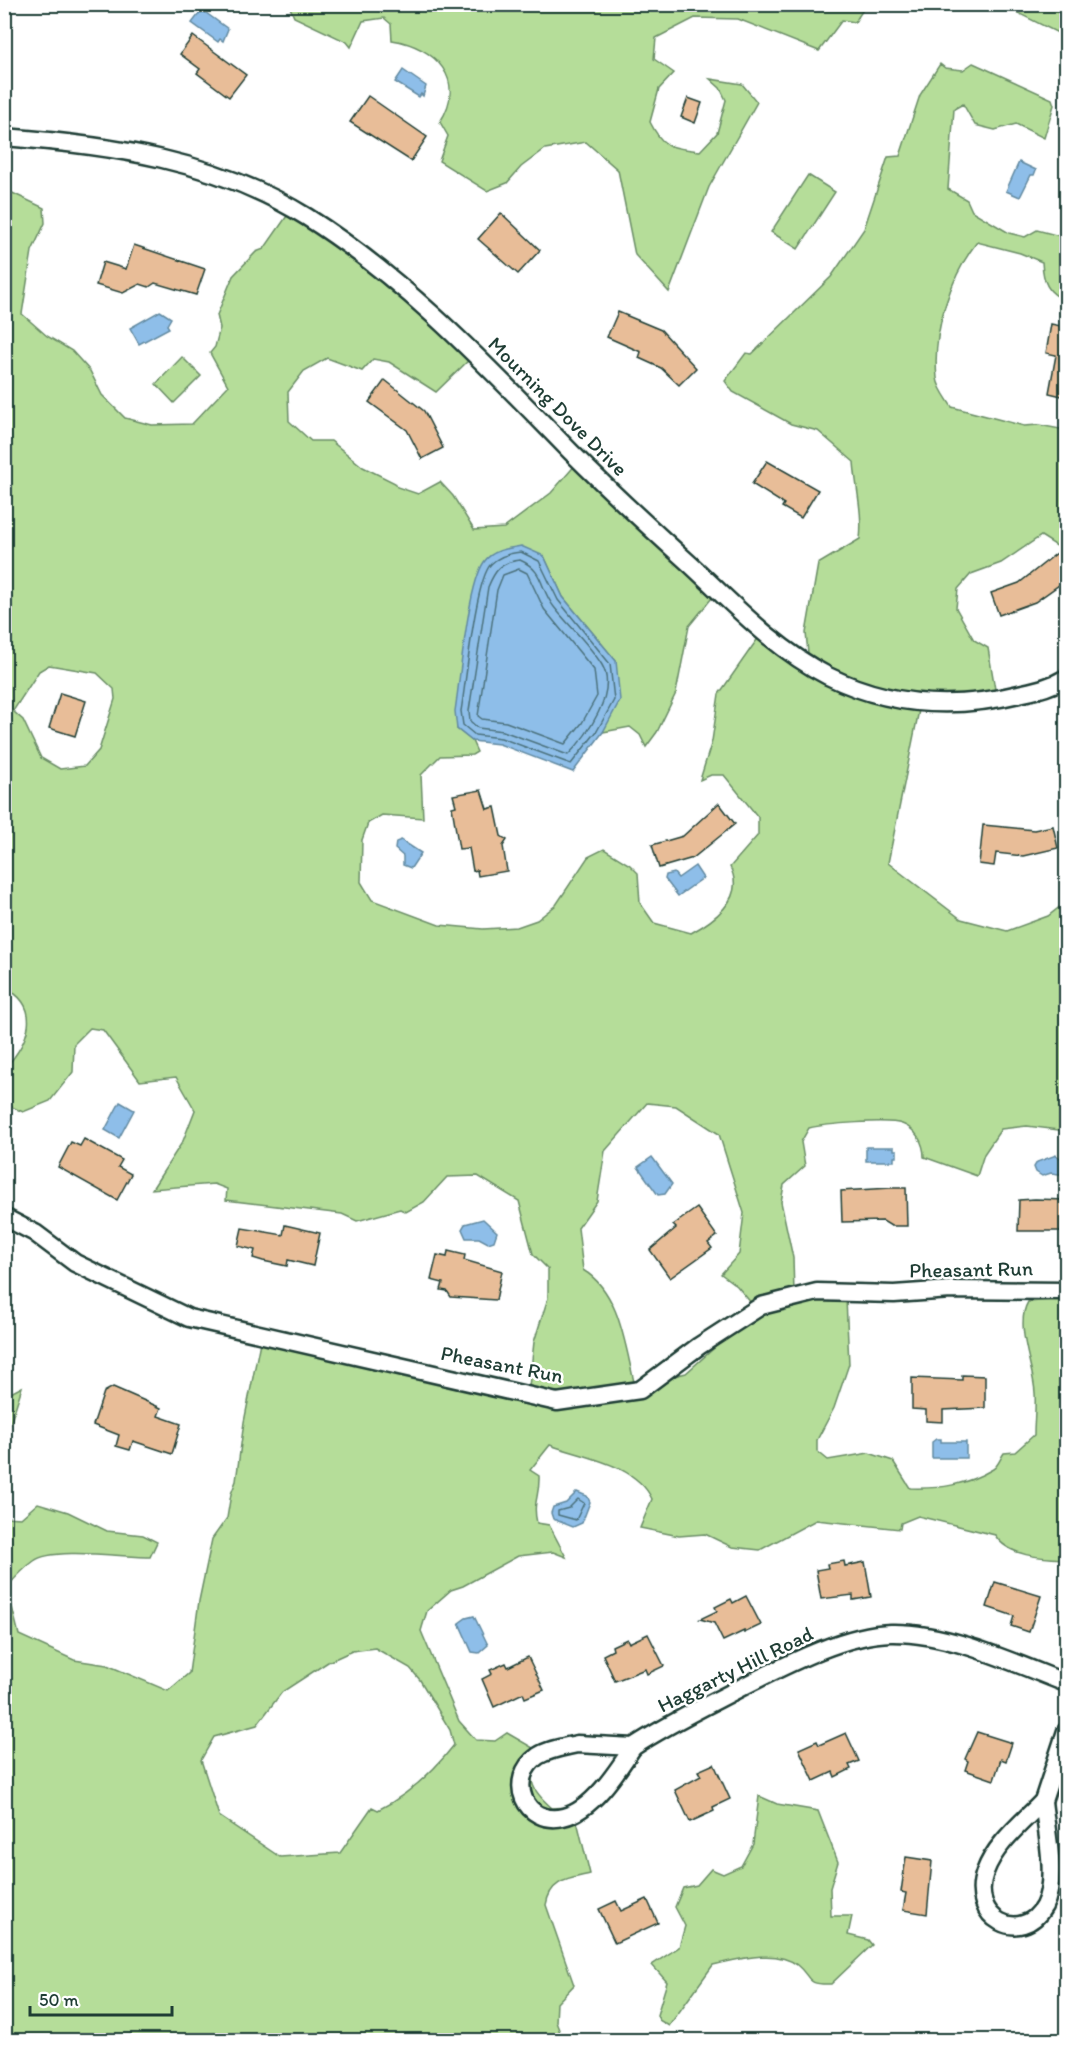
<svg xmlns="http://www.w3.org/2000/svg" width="1071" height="2045" font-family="Itim,sans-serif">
<rect width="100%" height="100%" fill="#fff"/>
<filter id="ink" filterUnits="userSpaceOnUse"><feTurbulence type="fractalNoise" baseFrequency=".0167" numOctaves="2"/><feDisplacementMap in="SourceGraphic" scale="12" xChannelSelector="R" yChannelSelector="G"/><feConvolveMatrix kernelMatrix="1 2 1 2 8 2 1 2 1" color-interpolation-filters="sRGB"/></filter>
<g filter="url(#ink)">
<!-- green -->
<g fill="#b5dd99" stroke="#6a8d66" stroke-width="1.5" fill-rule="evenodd">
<polygon points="1007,4 1066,5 1066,37 1006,7"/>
<path d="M289 5V4L866 5 855 22 842 20 819 51 738 19 695 18 656 38 654 59 674 73 659 89 650 122C664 150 671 147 700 151L717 133 726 100 720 88 710 79 742 84 757 102 709 187 669 292 635 255 618 170 586 142 545 149 521 167 507 183 487 191 439 161 448 136 440 122C467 80 436 47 392 40L391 24 384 18 363 21 351 47 347 42 294 17Z"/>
<path d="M973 63 1052 99 1054 105 1044 138 1016 124 995 130 975 125 963 104 954 109 948 189 967 200 972 211 1009 233 1025 237 1037 230 1064 237 1066 244V300C1047 294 1043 281 1042 262L1020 253 977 242C950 277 932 333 937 378 938 388 947 399 952 407L1024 426 1039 425 1066 430V552L1041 536 1001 563 971 574 958 589 956 608 974 640 988 648 996 695 920 705 888 863 961 919 1007 931 1048 916 1066 902V1131L1027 1126 1001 1129 984 1154 977 1176 924 1157C924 1143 916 1129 902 1124 888 1119 825 1124 809 1128L801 1142 805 1166 784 1185 781 1202 793 1258 794 1293 846 1299 849 1364 834 1408 817 1440V1451L828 1460 869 1453 893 1461 910 1488C941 1489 966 1485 993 1469 998 1466 1001 1457 1004 1453L1015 1452 1034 1435C1034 1421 1036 1407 1035 1393 1034 1367 1014 1325 1028 1302L1066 1299V1559C1044 1558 1008 1557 995 1535L918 1516 901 1523 900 1529 816 1520 760 1550 732 1547 705 1534 679 1536 640 1528 652 1499C636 1464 583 1457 550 1445L530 1470 539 1476C540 1496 532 1502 537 1523L549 1525 566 1557 553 1552 518 1556 463 1586 451 1590 427 1611 421 1631 459 1721 476 1740 495 1741 507 1733 540 1752C528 1780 528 1787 552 1808L570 1807 578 1825 590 1874C568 1879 550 1880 546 1905L574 1985 557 2003 556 2022 563 2040H5V1517L21 1518 38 1503 68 1512 107 1531 143 1535 157 1542 150 1557C124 1557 52 1547 34 1561 24 1568 15 1578 7 1587L19 1635 74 1660 107 1665 168 1691 189 1673 199 1601 212 1539 227 1518 231 1494 236 1481 244 1422 260 1342 525 1389 529 1387 534 1342 548 1298V1269L533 1254 519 1201 478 1176 447 1177 424 1202 406 1212 400 1209 357 1221 342 1214 226 1200 227 1189 214 1184 152 1189 183 1141 195 1110 176 1077 140 1081 103 1030 90 1028 74 1044 73 1072 50 1101 23 1112 5 1104V1068C28 1043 44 1007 4 987V189L44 208 45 223 32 251 22 314 47 336 72 351 90 371 102 395 125 418 152 425 192 424 228 386 210 353 215 347 220 328 217 315 233 276 256 252 264 249 289 213 373 266 472 357 436 392 389 362 373 359 362 371 327 358 304 371 288 392 289 421 311 441H331L363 467 395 483 397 487 418 494 440 482 453 496 474 530 504 528 551 493 577 463 716 593 689 626 676 693 657 732 646 747 640 735 630 727 603 732 616 661 563 597 544 556 457 729 472 741 477 752 472 755 440 756 421 775 423 818 382 815 368 823 362 840 361 882 372 900 439 925 483 929 517 927 537 920 556 905 588 857 604 849 630 865 638 873 640 903 654 923 691 933C715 920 746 898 730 867L758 835V817L724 775H711L700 780 712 741 719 694 761 634 809 663 806 633 818 564 860 539C863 513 856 489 854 462L818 431 791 424 733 392 725 381 746 353 752 354 831 277 864 229 888 157 900 156 920 95 940 64 945 68 963 70ZM49 665 97 673 114 689 115 699 99 750 85 766 60 769 41 758 23 720 13 711 39 671ZM647 1103 676 1106 719 1134 744 1213 739 1254 721 1274 737 1286 757 1310 686 1373 635 1386C625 1346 620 1292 583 1270L578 1228 597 1201 605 1151ZM375 1648 410 1668 420 1680 450 1730 454 1745C433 1772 408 1795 378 1810L372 1807 340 1853 280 1857 219 1816 201 1760 214 1737 257 1725 282 1692 328 1662 352 1651Z"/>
<polygon points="808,175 835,192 798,249 771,232"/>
<polygon points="182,357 201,376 174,403 156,384"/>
<polygon points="22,1387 5,1440 5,1396"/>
<path d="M759 1796 777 1804 818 1811 838 1862 830 1888 831 1916H852L848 1935 868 1940 872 1945 831 1984C804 1985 813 1978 797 1965 776 1948 736 1960 713 1965L669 2026 659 2020 657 2015 667 1982 652 1965 679 1947 685 1926 675 1907 683 1888 697 1885 711 1869 723 1874 741 1866 753 1844Z"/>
</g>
<!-- water -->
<g fill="#8ebee9" stroke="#628aa1" stroke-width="1.5">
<polygon points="202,10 228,29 223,41 220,39 218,42 192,23"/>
<polygon points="403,70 426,86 423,96 421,94 419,97 395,82"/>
<polygon points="1019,162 1036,170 1034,175 1031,175 1020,197 1006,191"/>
<polygon points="160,311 171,318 167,325 169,328 139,344 130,328"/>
<path d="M521 546 544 556 563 597 616 661 620 700 603 732 573 772 499 744 472 741 457 729 455 711C460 679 468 585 484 562 492 550 509 548 521 546Z"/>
<polygon points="401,840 421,853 411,868 403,865 403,856 395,849 396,842"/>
<polygon points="695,866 703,878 678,896 665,879 666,875 674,873 678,878"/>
<polygon points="120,1102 134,1110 119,1138 105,1130"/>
<polygon points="866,1147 894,1147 894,1150 897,1150 897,1157 894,1157 894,1161 866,1161"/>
<polygon points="1056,1155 1066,1162 1066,1175 1051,1173 1042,1176 1036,1172 1034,1167 1037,1162"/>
<polygon points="652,1157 672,1184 665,1194 658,1195 638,1167"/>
<polygon points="483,1219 497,1232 494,1241 488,1243 479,1238 466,1238 462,1229 465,1224"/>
<polygon points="936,1439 941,1439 941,1442 966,1442 966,1458 932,1458 932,1442"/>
<polygon points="577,1492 587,1496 590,1502 582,1523 573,1527 553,1519 551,1513 553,1507 566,1503"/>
<polygon points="474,1616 488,1645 479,1653 472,1652 459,1623 466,1618"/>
</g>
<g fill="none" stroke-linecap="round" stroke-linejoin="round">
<!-- shore -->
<g stroke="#4b717c" stroke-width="1.5">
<path d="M521 552 539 561 558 600 610 664 614 700 597 731 571 764 501 738 475 735 463 725 461 711C466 684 475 580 491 564 499 556 510 553 521 552Z"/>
<path d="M520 560C545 571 539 588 554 607 569 626 589 644 602 665 618 692 587 736 568 755L503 731 478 728 470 721 469 711 488 587C495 570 501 562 520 560Z"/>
<polygon points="519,569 527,573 544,609 594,670 597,696 582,723 565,744 506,722 482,719 478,716 497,590 503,575"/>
<polygon points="578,1499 584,1503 576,1520 558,1515 558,1511 569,1508"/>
</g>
</g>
<!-- building -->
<g fill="#e8bd98" stroke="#1f3d34" stroke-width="1.5">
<polygon points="193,36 246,75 229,97 197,73 200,69 180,54"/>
<polygon points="368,96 427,137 411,161 350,122"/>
<polygon points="688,98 702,103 695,123 681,117"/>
<polygon points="501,213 540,250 518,274 478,239"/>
<polygon points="134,245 205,269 196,295 155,283 149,287 140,284 123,293 96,285 103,262 126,269"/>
<polygon points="618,312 661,330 696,368 679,385 661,368 639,358 641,352 607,337"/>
<polygon points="1051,324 1066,327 1066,397 1049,393 1056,355 1046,353"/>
<polygon points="385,380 424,411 443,448 422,459 407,430 369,402"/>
<polygon points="767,461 818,490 801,518 782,507 784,504 752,484"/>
<polygon points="1057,553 1066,564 1066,580 1035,602 999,615 991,593 1019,583"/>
<polygon points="60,693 86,701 75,736 49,728"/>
<polygon points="481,790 487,809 495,807 501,836 507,840 503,846 507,871 478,876 477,870 473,871 469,848 459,849 452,807 456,806 453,795"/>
<polygon points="719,803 735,824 693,858 659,868 652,845 683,836"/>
<polygon points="983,825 1034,830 1053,826 1058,848 1023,856 996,853 994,866 979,864"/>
<polygon points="84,1139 122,1160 118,1167 131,1174 117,1200 58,1167 71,1142 80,1146"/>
<polygon points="891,1188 906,1188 907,1226 891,1226 883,1221 842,1222 841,1191"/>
<polygon points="1035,1199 1066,1200 1066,1231 1018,1231 1019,1200"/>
<polygon points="697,1208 717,1236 708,1243 712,1248 670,1278 650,1250 676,1228 673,1225"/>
<polygon points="285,1225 320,1233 313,1266 288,1260 287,1266 263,1261 253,1258 255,1250 238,1246 242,1228 283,1235"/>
<polygon points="448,1251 465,1255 464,1260 502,1271 496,1300 451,1297 447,1291 441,1290 443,1283 431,1280 437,1255 447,1257"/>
<polygon points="962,1375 985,1376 985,1408 943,1410 943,1422 926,1421 926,1410 912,1409 912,1378 962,1380"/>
<polygon points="113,1387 161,1408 158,1416 181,1424 172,1454 133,1441 130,1450 116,1446 119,1435 93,1425 104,1392"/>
<polygon points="844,1561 845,1566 865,1562 871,1597 853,1600 853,1595 821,1599 816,1570 828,1568 827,1564"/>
<polygon points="995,1582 1041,1596 1029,1632 1011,1626 1014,1616 987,1607"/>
<polygon points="746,1596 761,1625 744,1633 744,1631 723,1641 714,1623 700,1619 717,1611 715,1607 731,1599 733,1603"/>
<polygon points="648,1634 664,1666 647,1674 645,1669 615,1681 603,1655 613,1650 612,1646 627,1639 629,1643"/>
<polygon points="528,1657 544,1690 525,1698 523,1693 494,1707 482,1679 492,1674 490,1670 506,1663 508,1667"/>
<polygon points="977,1732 1012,1743 1006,1761 1001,1759 994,1780 965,1770 968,1761 965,1759"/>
<polygon points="846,1733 859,1761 849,1765 851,1769 835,1777 833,1772 814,1781 799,1749 817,1741 819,1745"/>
<polygon points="714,1764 730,1799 713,1807 714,1811 690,1822 675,1790 701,1776 698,1771"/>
<polygon points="906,1857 932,1861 927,1914 903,1910 906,1893 901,1892"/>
<polygon points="647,1899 658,1923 615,1943 599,1909 616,1901 621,1911"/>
</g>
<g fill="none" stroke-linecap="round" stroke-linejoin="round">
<!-- street casing -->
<g stroke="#1f3d34" stroke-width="21">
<g id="street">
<path d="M4 137C110 145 216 160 307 217 407 280 489 368 571 452 610 491 650 528 691 565 734 605 775 649 828 676 889 706 954 710 1019 694 1036 690 1051 687 1066 678"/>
<polyline points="4,1217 35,1233 75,1263 189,1318 557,1402 640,1390 699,1346 761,1306 817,1292 894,1294 951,1290 1066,1291"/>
<path d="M577 1744 633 1747C618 1770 592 1811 563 1817 525 1826 505 1779 538 1756 549 1749 564 1747 577 1744Z"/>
<path d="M633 1747C671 1722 706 1706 746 1685 786 1665 845 1634 891 1633 948 1632 1014 1663 1066 1683"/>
<path d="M1043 1801C1046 1830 1058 1879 1044 1906 1022 1946 968 1919 985 1872 995 1844 1023 1822 1043 1801Z"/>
<polyline points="1043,1801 1066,1731"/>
</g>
</g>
<!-- street -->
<use href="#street" stroke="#fff" stroke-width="16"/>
</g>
</g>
<g text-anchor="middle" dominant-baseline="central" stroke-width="5" stroke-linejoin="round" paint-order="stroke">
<!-- street labels -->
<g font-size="21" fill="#1f3d34" stroke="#fff">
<text transform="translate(558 406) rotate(45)">Mourning Dove Drive</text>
<text transform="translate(971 1269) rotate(-1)">Pheasant Run</text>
<text transform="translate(502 1364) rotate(11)">Pheasant Run</text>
<text transform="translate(735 1669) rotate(-26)">Haggarty Hill Road</text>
</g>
</g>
<!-- margin -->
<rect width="1071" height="2045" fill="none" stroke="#fff" stroke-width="24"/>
<rect x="12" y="12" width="1047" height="2021" fill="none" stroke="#1f3d34" stroke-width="2" filter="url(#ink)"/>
<!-- scale -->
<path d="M30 2006v9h142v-9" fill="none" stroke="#1f3d34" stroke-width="3"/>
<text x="39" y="2006" font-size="18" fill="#1f3d34" stroke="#ffffff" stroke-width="4.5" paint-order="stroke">50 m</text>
</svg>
